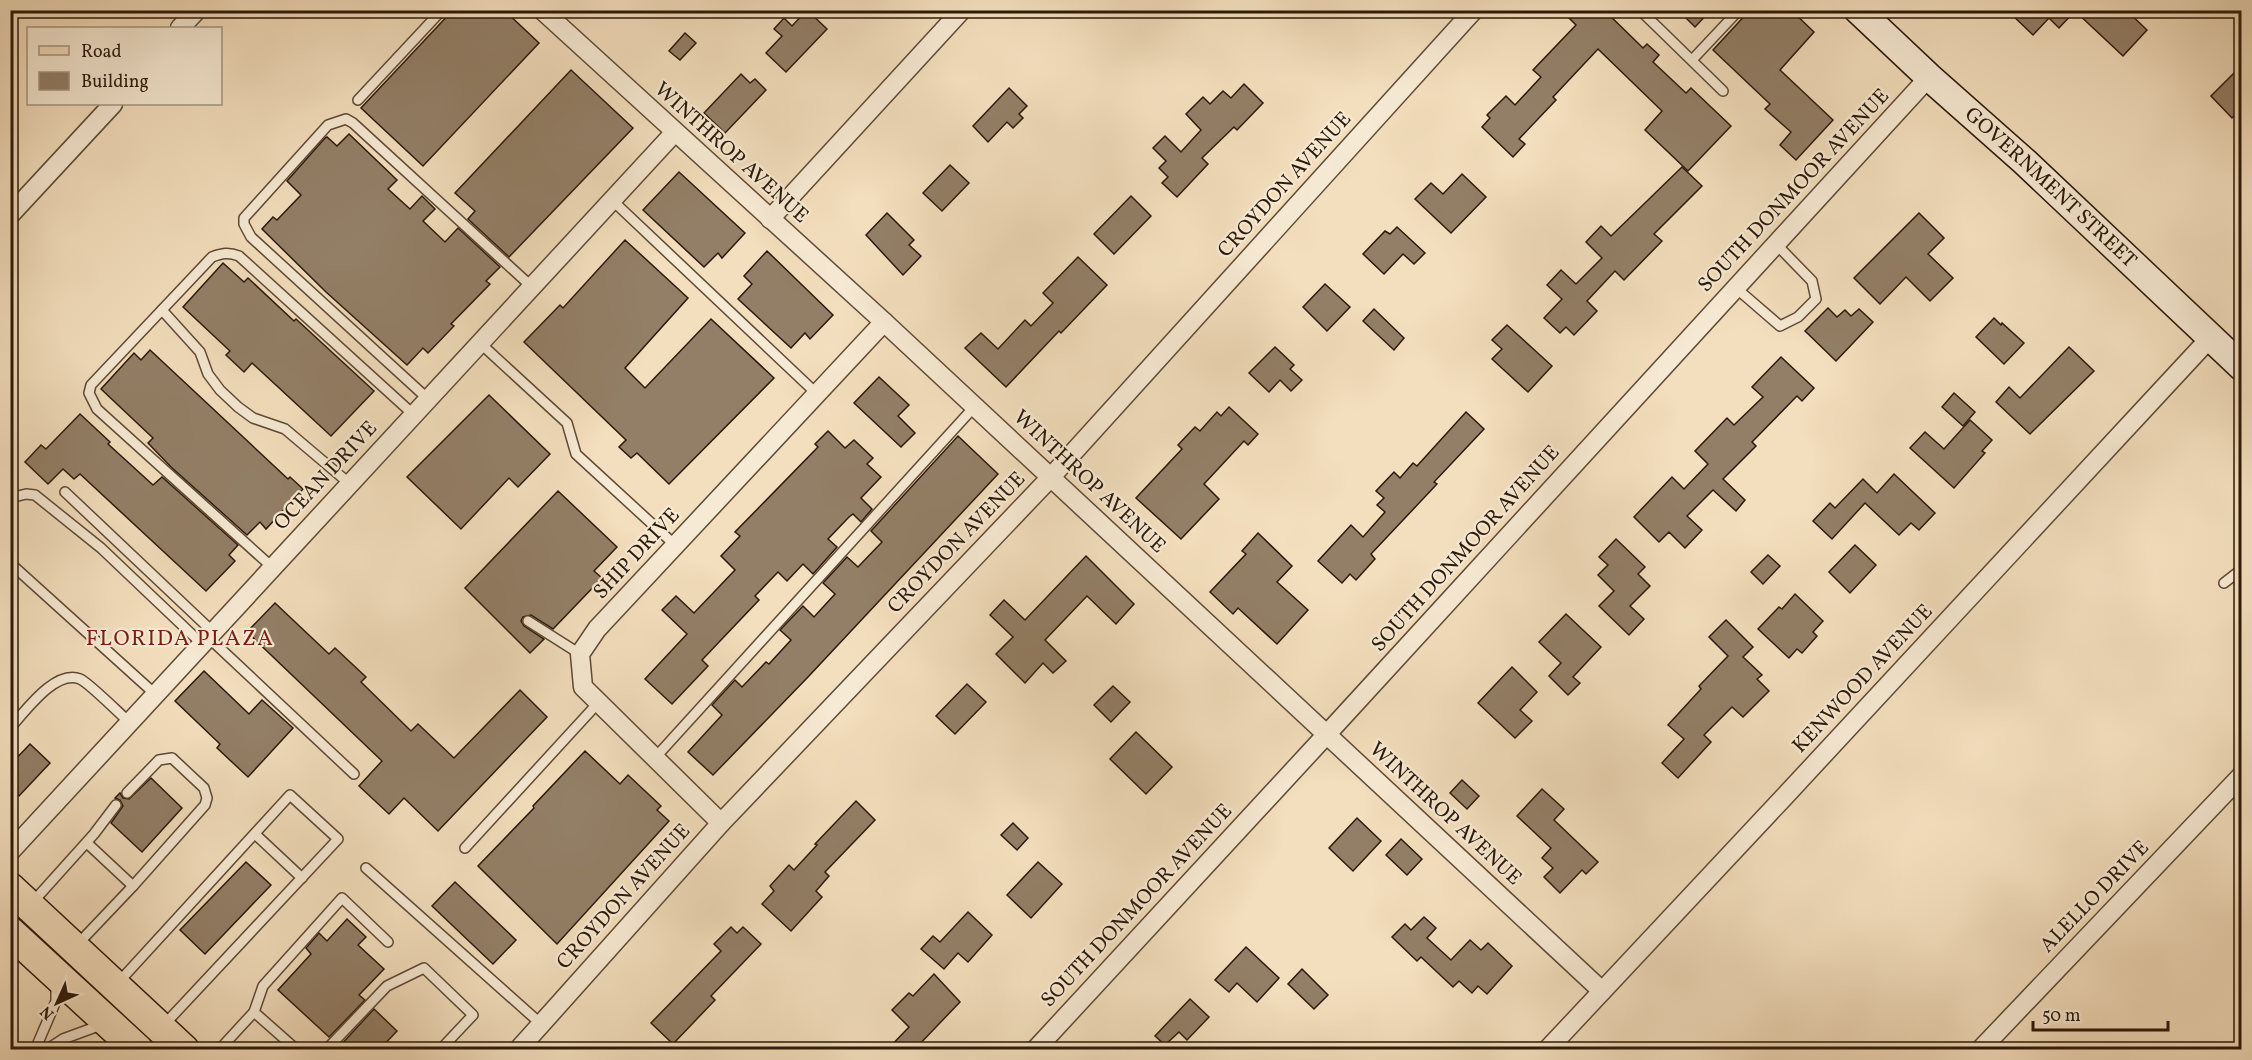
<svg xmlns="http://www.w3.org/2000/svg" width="2252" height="1060" font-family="Vollkorn,serif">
<rect width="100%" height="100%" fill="#f3debd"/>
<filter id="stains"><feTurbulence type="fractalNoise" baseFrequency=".00333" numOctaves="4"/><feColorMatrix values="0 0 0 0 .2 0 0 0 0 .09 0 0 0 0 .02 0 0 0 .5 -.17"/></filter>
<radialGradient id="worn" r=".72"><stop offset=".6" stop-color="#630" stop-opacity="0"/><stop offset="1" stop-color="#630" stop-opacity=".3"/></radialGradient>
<!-- building -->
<g fill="#937f67" stroke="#2c190a" stroke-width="1.5">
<polygon points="453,10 504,10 539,43 423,166 361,108"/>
<polygon points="807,10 827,29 786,72 766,53 782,36 774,29 784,18 792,26"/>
<polygon points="1561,10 1604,10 1643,48 1647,44 1659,55 1653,62 1686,93 1691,88 1731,126 1688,171 1645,130 1662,111 1598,49 1553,97 1556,100 1519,139 1525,144 1513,157 1482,127 1490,118 1487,115 1506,96 1515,105 1541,77 1533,70 1576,25"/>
<polygon points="1678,10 1711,10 1695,27"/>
<polygon points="1750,10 1791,10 1814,32 1780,70 1833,120 1796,160 1780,145 1791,132 1765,109 1770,104 1713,50"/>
<polygon points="2007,10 2126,10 2147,30 2123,56 2075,11 2059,28 2049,18 2033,35"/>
<polygon points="685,33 696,43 680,60 669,51"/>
<polygon points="2241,66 2241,109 2232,118 2211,96"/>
<polygon points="571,70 633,128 509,257 468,219 475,211 455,193"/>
<polygon points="741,74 750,83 755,79 766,90 725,133 704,113"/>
<polygon points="1244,84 1263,103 1237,130 1234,127 1202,158 1208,164 1177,197 1162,183 1168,177 1159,168 1166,161 1153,148 1165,136 1181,152 1201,130 1186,114 1203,97 1210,104 1223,91 1231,98"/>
<polygon points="1009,88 1027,106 1019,114 1023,118 1013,128 1007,122 988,142 973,126"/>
<polygon points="349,134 397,180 388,189 410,209 422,196 435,209 423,221 445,242 458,228 500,267 486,281 490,284 451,324 454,326 428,353 423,348 407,365 326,292 262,229 273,217 277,220 301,195 287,181 325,138 327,137 337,146"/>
<polygon points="950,165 969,183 942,211 923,193"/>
<polygon points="1682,167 1702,186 1654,234 1662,241 1624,280 1615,271 1587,301 1597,311 1574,335 1566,327 1560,333 1544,318 1562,299 1547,285 1561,270 1576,284 1602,258 1586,242 1601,226 1611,236"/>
<polygon points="679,172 745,233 722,258 718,253 704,267 643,210"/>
<polygon points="1462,174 1486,197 1451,233 1415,199 1431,183 1443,194"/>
<polygon points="1131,196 1151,216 1114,254 1094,234"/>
<polygon points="887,213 914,240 909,245 921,256 903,275 866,235"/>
<polygon points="1919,213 1944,238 1928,254 1953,278 1930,301 1906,277 1880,304 1854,278"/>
<polygon points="1397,227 1425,253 1414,264 1403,254 1384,274 1363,254 1385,231 1390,234"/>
<polygon points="625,240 688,298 625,368 645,388 711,319 774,378 669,484 637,453 631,458 619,447 626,440 524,342 560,305 563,308"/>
<polygon points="767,251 833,315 810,339 805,333 791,348 738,299 752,284 744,276"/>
<polygon points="1078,257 1107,285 1061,333 1059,331 1006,387 965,348 981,333 998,349 1025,320 1031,326 1053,303 1043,293"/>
<polygon points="223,263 244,282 248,278 294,321 296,319 374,391 331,436 252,363 244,372 226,355 230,351 183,307"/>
<polygon points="1325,284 1350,307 1327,331 1303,307"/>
<polygon points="1828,308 1837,317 1845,310 1851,316 1859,309 1873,322 1836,361 1805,331"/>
<polygon points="1374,309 1404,338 1394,350 1363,321"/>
<polygon points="1994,318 2001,325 2002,323 2024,343 2004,364 1976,337"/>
<polygon points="1507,325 1552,366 1528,392 1492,359 1502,349 1492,340"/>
<polygon points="1275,347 1294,365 1290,369 1302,380 1291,391 1280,380 1269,392 1249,373"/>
<polygon points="2069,347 2094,371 2030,434 1996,402 2009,387 2020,398"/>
<polygon points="150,350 288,479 290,477 303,489 266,529 260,522 247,535 171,467 148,443 153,438 101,389 134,353 141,360"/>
<polygon points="1781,357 1814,388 1802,401 1797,396 1752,442 1756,446 1723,479 1745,500 1736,511 1713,490 1687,516 1702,530 1685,548 1669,532 1659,542 1634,517 1672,477 1684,489 1708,464 1695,451 1727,418 1734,425 1763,397 1752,387"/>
<polygon points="879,377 909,405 898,416 915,433 901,447 854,403"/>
<polygon points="1954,393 1975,412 1963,426 1942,407"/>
<polygon points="489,395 550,454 518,487 509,478 461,529 407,477"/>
<polygon points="1229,407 1258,434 1248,445 1244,441 1204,484 1219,499 1181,539 1136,498 1182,449 1178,445 1195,427 1200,431 1217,412 1221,416"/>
<polygon points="1466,412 1484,429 1434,482 1437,484 1371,554 1375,559 1356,580 1350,574 1342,583 1318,561 1351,525 1363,537 1385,512 1377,505 1384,498 1376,491 1394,472 1400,478 1413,463 1417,466"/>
<polygon points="80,414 110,442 108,444 153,485 162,477 238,545 229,555 235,561 206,591 80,474 74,479 63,469 48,484 25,462 41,445 46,449"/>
<polygon points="1970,420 1992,440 1982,451 1985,453 1954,488 1910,448 1925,432 1944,449"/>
<polygon points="828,431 845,448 854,440 873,458 867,464 881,477 861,498 872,509 861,522 853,514 849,517 828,539 837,547 813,574 803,564 787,581 778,572 755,596 759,600 702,660 708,666 672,704 645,679 687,634 662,610 676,596 694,613 735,570 721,556 740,536 735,532 818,447 815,444"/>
<polygon points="958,436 998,474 808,677 713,775 688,752 722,715 712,705 735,680 742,687 766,662 769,664 791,640 780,630 803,606 814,617 835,594 823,583 847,557 858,567 882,542 871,531"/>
<polygon points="1894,474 1935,513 1919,530 1911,523 1899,535 1865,503 1832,539 1813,521 1830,503 1835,508 1863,479 1877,493"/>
<polygon points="558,491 617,547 594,571 602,578 553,629 531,615 523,617 521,621 524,626 544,639 530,653 465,588"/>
<polygon points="1258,533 1292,566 1277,582 1308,610 1277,644 1238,608 1233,614 1210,592 1246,554 1242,551"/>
<polygon points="1616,539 1645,567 1638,574 1650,586 1630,606 1644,619 1629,635 1599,606 1614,591 1598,575 1608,565 1599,557"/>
<polygon points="1855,545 1876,565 1850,593 1829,572"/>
<polygon points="1768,555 1780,566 1763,584 1751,572"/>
<polygon points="1086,556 1134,604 1116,624 1087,596 1045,640 1066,661 1053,673 1043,663 1025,683 996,654 1013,637 990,615 1004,600 1025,620"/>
<polygon points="1795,594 1823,621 1813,632 1817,636 1802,653 1797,649 1789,658 1758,629 1779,607 1782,609"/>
<polygon points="275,603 329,654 335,648 366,677 361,682 411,731 418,724 454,758 520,690 547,717 438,831 404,798 389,814 359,786 382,761 247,632"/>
<polygon points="1566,614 1601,647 1573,677 1580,683 1568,695 1549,676 1561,663 1539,642"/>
<polygon points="1726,620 1753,647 1743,657 1762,675 1757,679 1769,691 1743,717 1732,707 1704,735 1711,742 1678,778 1662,763 1684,739 1668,725 1701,689 1699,686 1728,656 1709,637"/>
<polygon points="1512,667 1537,692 1520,710 1532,721 1515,738 1478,703"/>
<polygon points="204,671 249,714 262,700 293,728 248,777 217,748 220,744 175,701"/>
<polygon points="967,684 986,702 955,734 936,716"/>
<polygon points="1113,686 1130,702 1111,722 1094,705"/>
<polygon points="1136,732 1172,767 1146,794 1110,759"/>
<polygon points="30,744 50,763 19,796 10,788 10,765"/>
<polygon points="585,751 620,784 628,775 661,806 657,810 669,821 557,944 478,866 534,808 533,806"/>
<polygon points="151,778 182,808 142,852 111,823 123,806 120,800 115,798 120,793 123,798 129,799"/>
<polygon points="1462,780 1479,796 1467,809 1450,793"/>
<polygon points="1542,789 1564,809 1554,820 1598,862 1586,874 1582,870 1560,893 1544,877 1553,868 1542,858 1551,848 1517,816"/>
<polygon points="856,801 875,820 825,872 829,876 816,891 822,897 791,931 762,904 774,891 770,886 789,865 794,870 817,845 815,844"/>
<polygon points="1357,818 1381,841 1353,871 1329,848"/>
<polygon points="1013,823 1028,838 1017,850 1001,835"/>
<polygon points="1401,839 1422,859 1407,875 1386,855"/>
<polygon points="246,862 271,885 205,954 180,930"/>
<polygon points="1038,862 1062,884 1031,918 1007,895"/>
<polygon points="455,882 516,940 493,964 432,906"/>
<polygon points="968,912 992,935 968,962 958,953 944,969 921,949 933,936 940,942"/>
<polygon points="1424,917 1436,928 1427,938 1451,960 1470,940 1481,950 1488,943 1512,966 1487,994 1478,986 1472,993 1459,981 1453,987 1421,957 1417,961 1392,937 1405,924 1411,930"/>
<polygon points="347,919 366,937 358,945 384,969 359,995 365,1000 329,1037 278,990 311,954 306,948 319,933 327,941"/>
<polygon points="731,927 737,933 743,927 761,944 711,996 715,1000 673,1044 651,1023 721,951 714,944"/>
<polygon points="1246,947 1279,978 1257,1002 1237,983 1229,992 1215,980"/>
<polygon points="1302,969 1328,995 1314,1009 1288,984"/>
<polygon points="934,974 960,1002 914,1050 887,1050 909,1027 892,1010 909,993 913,996"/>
<polygon points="1190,999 1209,1017 1187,1040 1179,1032 1165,1045 1155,1036"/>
<polygon points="374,1009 397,1031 379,1050 342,1050 339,1047"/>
</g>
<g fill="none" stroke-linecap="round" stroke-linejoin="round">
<!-- lane casing -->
<g stroke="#5e4a37" stroke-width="12">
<g id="lane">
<polyline points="1640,10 1723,91"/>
<polyline points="1692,60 1739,10"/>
<polyline points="358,100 442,10"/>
<polyline points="612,200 817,394"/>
<polyline points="1736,288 1780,326 1798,317 1816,299 1812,281 1776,244"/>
<polyline points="162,310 200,352 208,374 220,390 238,407 253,418 285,429 350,484"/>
<polyline points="480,343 567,423 576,454 675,545"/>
<polyline points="428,399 251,237 244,224 244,218 328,125 346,119 353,123 532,287"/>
<polyline points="65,492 213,632"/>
<polyline points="10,498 26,494 35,495 101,548 202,644"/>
<polyline points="10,563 155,694"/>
<path d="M272 567 97 409 89 393 91 385 212 257C222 253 229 252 239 256L414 415"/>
<polyline points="2224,583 2242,569"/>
<polyline points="528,621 580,654"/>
<polyline points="208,637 354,774"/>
<path d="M10 728C25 712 55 669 80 679 88 682 120 714 129 722"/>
<polyline points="654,759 975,406"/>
<polyline points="255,834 302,878"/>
<polyline points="87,843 133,886"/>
<polyline points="465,848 598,703"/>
<polyline points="366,868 541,1024"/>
<polyline points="32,903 94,834 116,805"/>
<polyline points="76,946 133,886 205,805 207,798 204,788 172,758 159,760 127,793"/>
<polyline points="117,984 290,795 338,839 163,1026"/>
<polyline points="254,1012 263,986 342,898 388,942"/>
<polyline points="35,1050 56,1001 56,982"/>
<polyline points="46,1050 63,1039 101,1025"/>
<polyline points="219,1050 254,1012 297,1050"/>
<polyline points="326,1050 387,986 424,968 473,1015 440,1050"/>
</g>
</g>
<!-- street casing -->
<g stroke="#5e4a37" stroke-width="21">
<g id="street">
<polyline points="542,10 884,322 1602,991"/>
<polyline points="180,28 197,10"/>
<polyline points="10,215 113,104"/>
<polyline points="770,219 962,10"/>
<polyline points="721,823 583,687 580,654 597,629 884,322"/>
<polyline points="10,852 675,132"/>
<polyline points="518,1050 721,823 1051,477 1474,10"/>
<polyline points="1035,1050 1327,734 1929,77"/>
<polyline points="1547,1050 1785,796 2210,338"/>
<polyline points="1980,1050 2242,775"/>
</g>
</g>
<!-- secondary casing -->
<g stroke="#2c190a" stroke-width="30">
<g id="secondary">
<path id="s1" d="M1858 10 1929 77 2025 162 2242 367"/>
</g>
</g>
<!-- primary casing -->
<g stroke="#2c190a" stroke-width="33">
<g id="primary">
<polyline points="10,888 184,1050"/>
<polyline points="10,932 138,1050"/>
</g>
</g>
<!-- lane -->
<use href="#lane" stroke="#f7ead4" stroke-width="9"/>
<!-- street -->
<use href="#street" stroke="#f7ead4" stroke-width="18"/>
<!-- secondary -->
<use href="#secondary" stroke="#f7ead4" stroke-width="27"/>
<!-- primary -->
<use href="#primary" stroke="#f3debd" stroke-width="30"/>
</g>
<g text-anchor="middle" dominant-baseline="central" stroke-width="4.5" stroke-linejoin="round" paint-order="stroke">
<!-- street labels -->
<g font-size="21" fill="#2c190a" stroke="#f7ead4">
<text transform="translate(731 153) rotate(42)">WINTHROP AVENUE</text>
<text transform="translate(1285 185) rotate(-48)">CROYDON AVENUE</text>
<text stroke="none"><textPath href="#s1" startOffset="262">GOVERNMENT STREET</textPath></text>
<text transform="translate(1794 191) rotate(-47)">SOUTH DONMOOR AVENUE</text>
<text transform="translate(326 476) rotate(-47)">OCEAN DRIVE</text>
<text transform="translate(1089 482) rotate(43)">WINTHROP AVENUE</text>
<text transform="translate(957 543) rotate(-46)">CROYDON AVENUE</text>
<text transform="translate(1466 549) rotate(-48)">SOUTH DONMOOR AVENUE</text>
<text transform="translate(637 554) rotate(-47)">SHIP DRIVE</text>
<text transform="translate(1863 679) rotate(-47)">KENWOOD AVENUE</text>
<text transform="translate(1445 814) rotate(43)">WINTHROP AVENUE</text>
<text transform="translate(624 897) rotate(-48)">CROYDON AVENUE</text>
<text transform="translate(2095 897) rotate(-46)">ALELLO DRIVE</text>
<text transform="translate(1137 906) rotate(-47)">SOUTH DONMOOR AVENUE</text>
</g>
<!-- neighbourhood labels -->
<g font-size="22" letter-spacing="1.5" fill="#7a1f14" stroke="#f7ead4">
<text x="180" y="639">FLORIDA PLAZA</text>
</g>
</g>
<!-- margin -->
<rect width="2252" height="1060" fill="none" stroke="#f3debd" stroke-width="36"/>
<rect x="12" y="12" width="2228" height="1036" fill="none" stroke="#2c190a" stroke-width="3"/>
<rect x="18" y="18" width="2216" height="1024" fill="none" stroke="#2c190a" stroke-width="1.5"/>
<!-- legend -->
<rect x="27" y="27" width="195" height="78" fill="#f7ead4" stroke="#a69683" stroke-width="1.5"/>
<rect x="39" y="46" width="30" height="9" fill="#f3debd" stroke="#a69683" stroke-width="1.5"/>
<text x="81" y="57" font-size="18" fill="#2c190a">Road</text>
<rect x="39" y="72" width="30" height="18" fill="#937f67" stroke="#a69683" stroke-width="1.5"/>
<text x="81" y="87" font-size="18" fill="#2c190a">Building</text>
<!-- north arrow -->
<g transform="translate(57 1003) rotate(225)" stroke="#f7ead4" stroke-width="4.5" paint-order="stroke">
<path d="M0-4.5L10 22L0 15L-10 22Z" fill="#2c190a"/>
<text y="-9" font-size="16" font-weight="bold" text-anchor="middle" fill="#2c190a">N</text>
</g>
<!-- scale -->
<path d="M2033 1021v9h135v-9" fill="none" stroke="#2c190a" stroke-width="3"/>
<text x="2042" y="1021" font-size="18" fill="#2c190a" stroke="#f7ead4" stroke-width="4.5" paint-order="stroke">50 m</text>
<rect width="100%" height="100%" filter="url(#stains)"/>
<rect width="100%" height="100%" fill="url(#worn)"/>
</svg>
